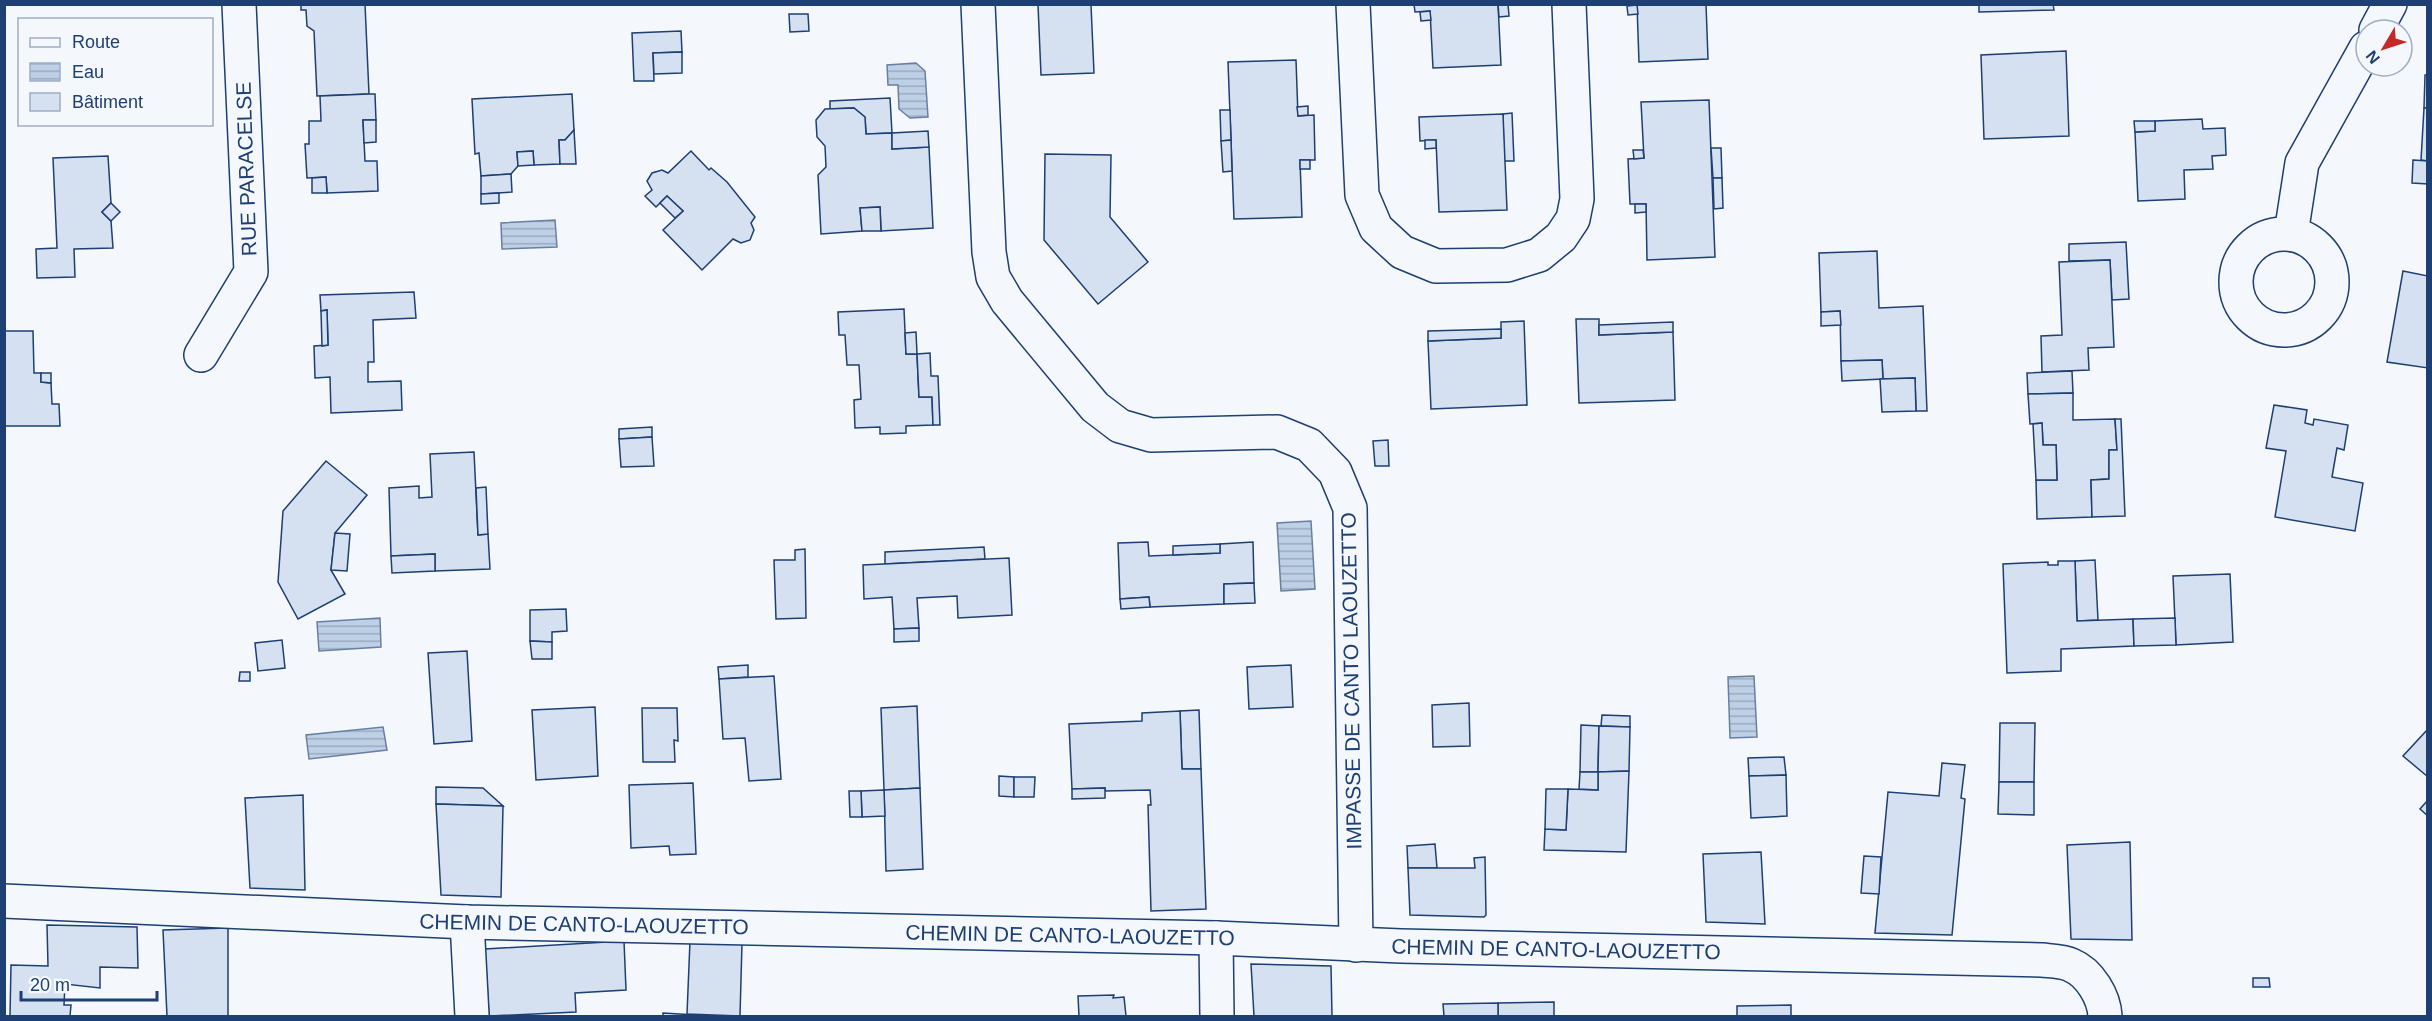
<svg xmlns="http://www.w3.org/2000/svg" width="2432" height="1021" font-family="Helvetica,sans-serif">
<defs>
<pattern id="water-rules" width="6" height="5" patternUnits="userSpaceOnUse" patternTransform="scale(1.5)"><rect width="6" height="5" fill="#bed0e5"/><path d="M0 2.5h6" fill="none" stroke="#9aaabe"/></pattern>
</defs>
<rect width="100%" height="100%" fill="#f4f7fb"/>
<!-- water -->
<g fill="url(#water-rules)" stroke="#687fa3" stroke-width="1.5">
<polygon points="916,63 925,71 928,117 910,118 899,109 898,85 888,85 887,65"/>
<polygon points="555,220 557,247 502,249 501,223"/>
<polygon points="1311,521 1315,589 1281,591 1277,523"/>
<polygon points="380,618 381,647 319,651 317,622"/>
<polygon points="1754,676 1757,737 1730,738 1728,677"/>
<polygon points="383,727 387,750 309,759 306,735"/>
</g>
<!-- building -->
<g fill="#d5e0f0" stroke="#1d3f73" stroke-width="1.5">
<polygon points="301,4 365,4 369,94 317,96 314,31 307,26 306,10 301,10"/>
<polygon points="1100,4 1091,5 1094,73 1041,75 1038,5"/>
<polygon points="1414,4 1498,4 1501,65 1433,68 1430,11 1415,12"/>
<polygon points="1498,4 1508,4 1509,16 1499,17"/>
<polygon points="1622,4 1706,4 1708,59 1639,62 1637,5"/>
<polygon points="1979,4 2053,4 2054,10 1979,12"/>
<polygon points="1637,5 1638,14 1628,15 1627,6"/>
<polygon points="1430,11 1431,20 1421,21 1420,12"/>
<polygon points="789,14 808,14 809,31 790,32"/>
<polygon points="681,31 682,52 653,53 654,81 634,81 632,33"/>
<polygon points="2066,51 2069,136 1984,139 1981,55"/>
<polygon points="682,52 682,73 654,74 653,53"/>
<polygon points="1296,60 1298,116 1314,115 1315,160 1300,160 1302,217 1234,219 1228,62"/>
<polygon points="2425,75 2428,75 2428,108 2424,108"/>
<polygon points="369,94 375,94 376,120 363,120 365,161 377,161 378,191 327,193 326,177 307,178 305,144 309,144 309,121 321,121 320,96"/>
<polygon points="572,94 574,130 565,140 559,140 560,164 534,165 533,151 517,152 518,166 511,174 481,176 479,153 475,154 472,99"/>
<polygon points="890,98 892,133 866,134 865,117 854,108 830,109 830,101"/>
<polygon points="1709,100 1715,257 1647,260 1646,204 1630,204 1628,159 1644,158 1641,102"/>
<polygon points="1308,106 1308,115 1298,116 1297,107"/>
<polygon points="854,108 865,117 866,134 892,133 892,149 929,147 933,228 881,231 880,207 860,208 862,231 821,234 818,175 826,167 825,146 817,137 816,120 825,109"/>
<polygon points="2424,108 2428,108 2428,161 2421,160"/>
<polygon points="1220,110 1230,110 1231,140 1221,141"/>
<polygon points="1512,113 1514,161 1504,161 1503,114"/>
<polygon points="1503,114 1507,210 1439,212 1436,140 1420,141 1419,117"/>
<polygon points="2202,119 2203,129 2225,128 2226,155 2212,156 2213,169 2184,170 2185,199 2138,201 2135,132 2155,131 2155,121"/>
<polygon points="363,120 376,120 376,142 364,143"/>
<polygon points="2134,121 2155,121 2155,131 2135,132"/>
<polygon points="574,130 576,164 560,164 559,140 565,140"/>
<polygon points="928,131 929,147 892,149 892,133"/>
<polygon points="1231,140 1232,171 1223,172 1221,141"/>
<polygon points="1425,140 1436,140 1436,148 1425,149"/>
<polygon points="1711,148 1721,148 1722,178 1713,178"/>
<polygon points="1633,150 1643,150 1644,158 1634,159"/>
<polygon points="533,151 534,165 518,166 517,152"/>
<polygon points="691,151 709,170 711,168 727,182 755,217 751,223 754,230 750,240 741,243 733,239 702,270 663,230 683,211 667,196 656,207 645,196 652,190 647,181 652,173 662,170 668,173"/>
<polygon points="1045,154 1111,155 1110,217 1148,262 1098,304 1044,240"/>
<polygon points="108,156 111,203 102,212 111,221 113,248 74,249 75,277 37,278 36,249 57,248 53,158"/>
<rect x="1300" y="160" width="10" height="9"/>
<polygon points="2413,160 2428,161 2428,184 2412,183"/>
<polygon points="511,174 512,192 481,194 481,176"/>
<polygon points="326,177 327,193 312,193 312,178"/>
<polygon points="1713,178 1722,178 1723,208 1714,209"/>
<polygon points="499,193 499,203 481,204 481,194"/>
<polygon points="667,196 683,211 675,218 660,203"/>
<polygon points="111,203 120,212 111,221 102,212"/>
<polygon points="1635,204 1646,204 1646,212 1635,213"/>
<polygon points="880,207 881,231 862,231 860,208"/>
<polygon points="2126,242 2129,299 2112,300 2110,260 2069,261 2069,244"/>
<polygon points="1877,251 1879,308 1923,306 1927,411 1916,411 1915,378 1883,379 1882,360 1841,361 1840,311 1821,312 1819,253"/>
<polygon points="2110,260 2114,347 2088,348 2089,370 2042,372 2041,336 2062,335 2059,262"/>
<polygon points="2403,271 2428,276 2428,368 2387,362"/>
<polygon points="414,292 416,318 373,320 374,362 368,362 368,382 401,381 402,410 331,413 330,377 315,378 314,346 328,345 327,310 321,311 320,295"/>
<polygon points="904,309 906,354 917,354 919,397 932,397 933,425 906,426 906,433 880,434 880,427 855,428 854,400 861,399 859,365 847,365 845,335 839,335 838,312"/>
<polygon points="327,310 328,345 322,346 321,311"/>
<polygon points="1840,311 1841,325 1821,326 1821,312"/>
<polygon points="1576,319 1599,319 1599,335 1673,332 1675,400 1579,403"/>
<polygon points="1524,321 1527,405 1431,409 1428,341 1501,338 1501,322"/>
<polygon points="1673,322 1673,332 1599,335 1599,325"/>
<polygon points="1501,329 1501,338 1428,341 1428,331"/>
<polygon points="4,331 33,331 34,373 41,373 41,382 51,383 52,404 59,404 60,426 4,426"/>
<polygon points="916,332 917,354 906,354 905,333"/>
<polygon points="930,353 931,376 938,376 940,425 933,425 932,397 919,397 917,354"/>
<polygon points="1882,360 1883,379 1842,381 1841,361"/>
<polygon points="2072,371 2073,393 2028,394 2027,373"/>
<polygon points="41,373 51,373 51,383 41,382"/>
<polygon points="1915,378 1916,411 1882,412 1880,379"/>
<polygon points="2073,393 2073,420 2115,419 2117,450 2109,450 2109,479 2091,480 2092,517 2037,519 2036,480 2057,480 2056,445 2043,445 2042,423 2030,424 2028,394"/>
<polygon points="2274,405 2307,410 2305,423 2313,425 2314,419 2348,425 2344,450 2337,448 2332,477 2363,483 2355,531 2275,517 2286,451 2266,448"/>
<polygon points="2115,419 2121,419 2125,516 2092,517 2091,480 2109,479 2109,450 2117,450"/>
<polygon points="2042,423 2043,445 2056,445 2057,480 2036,480 2033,424"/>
<polygon points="652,427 652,437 619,439 619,429"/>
<polygon points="652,437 654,466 621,467 619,439"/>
<polygon points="1388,440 1389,466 1375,466 1373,441"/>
<polygon points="474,452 478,535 488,534 490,569 435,571 435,554 391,556 389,488 419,486 419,498 432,497 430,454"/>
<polygon points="326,461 367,495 335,533 331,570 345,594 298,619 278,582 283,511"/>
<polygon points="486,487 488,534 478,535 476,488"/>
<polygon points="335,533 350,534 347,571 331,570"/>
<polygon points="1148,542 1149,556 1220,553 1220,544 1253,542 1254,583 1224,584 1224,604 1150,607 1149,597 1120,599 1118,543"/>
<polygon points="1220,544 1220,553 1173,555 1173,546"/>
<polygon points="984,547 985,559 885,564 885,552"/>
<polygon points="805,549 806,618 776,619 774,560 795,560 795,550"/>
<polygon points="435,554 435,571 392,573 391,556"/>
<polygon points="1009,558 1012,615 958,618 957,596 917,598 919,628 894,629 892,597 864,599 863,565"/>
<polygon points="2095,560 2098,620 2077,621 2075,561"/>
<polygon points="2058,561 2075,561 2077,621 2133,619 2134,646 2061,649 2061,671 2007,673 2003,564 2048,562 2048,565 2058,565"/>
<polygon points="2230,574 2233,642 2176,645 2173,576"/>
<polygon points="1254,583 1255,603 1224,604 1224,584"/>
<polygon points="1149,597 1150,607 1121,609 1120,599"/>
<polygon points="566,609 567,631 552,632 552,642 530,641 530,610"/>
<polygon points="2175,618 2176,645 2134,646 2133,619"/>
<polygon points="919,628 919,641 894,642 894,629"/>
<polygon points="282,640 285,668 258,671 255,643"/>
<polygon points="530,641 552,642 552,659 532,659"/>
<polygon points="467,651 472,741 434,744 428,653"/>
<polygon points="748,665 748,677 719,679 718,667"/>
<polygon points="1291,665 1293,707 1249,709 1247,667"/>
<polygon points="240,672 250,672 250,681 239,681"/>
<polygon points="774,676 781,779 749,781 745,738 723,739 719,679"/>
<polygon points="1469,703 1470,746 1433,747 1432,705"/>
<polygon points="917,706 920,788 884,790 881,708"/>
<polygon points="595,707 598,776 536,780 532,710"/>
<polygon points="642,708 677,708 678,741 674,740 675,762 643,762"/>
<polygon points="1199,710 1201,769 1182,769 1180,711"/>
<polygon points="1180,711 1182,769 1201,769 1206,909 1151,911 1148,805 1151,805 1150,790 1105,791 1105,788 1072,789 1069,724 1142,721 1142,713"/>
<polygon points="1602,715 1630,716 1630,727 1601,726"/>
<polygon points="2000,723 2035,723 2034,782 1999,782"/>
<polygon points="1581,725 1599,726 1598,772 1580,772"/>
<polygon points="1599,726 1630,727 1629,771 1598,772"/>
<polygon points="2428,729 2428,777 2403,756"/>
<polygon points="1784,757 1786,775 1749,776 1748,758"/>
<polygon points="1942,763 1965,765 1961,798 1965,799 1952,935 1875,933 1888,792 1939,796"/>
<polygon points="1629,771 1626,852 1544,850 1545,829 1566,830 1568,789 1598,790 1598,772"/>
<polygon points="1580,772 1598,772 1598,790 1579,789"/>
<polygon points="1786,775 1787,816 1751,818 1749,776"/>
<polygon points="999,776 1014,777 1014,797 999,796"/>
<polygon points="1014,777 1035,777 1034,797 1014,797"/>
<polygon points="1999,782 2034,782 2034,815 1998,814"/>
<polygon points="693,783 696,854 670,855 669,846 631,848 629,785"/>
<polygon points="436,787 483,788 503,806 436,804"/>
<polygon points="920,788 923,869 886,871 884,790"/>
<polygon points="1105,788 1105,798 1072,799 1072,789"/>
<polygon points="1546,789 1568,789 1566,830 1545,829"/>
<polygon points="884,790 885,816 862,817 861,791"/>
<polygon points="849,791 861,791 862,817 850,817"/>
<polygon points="303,795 305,890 250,888 245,798"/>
<polygon points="2428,800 2428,816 2420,809"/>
<polygon points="436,804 503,806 501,897 441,895"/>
<polygon points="2130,842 2132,940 2071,939 2067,845"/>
<polygon points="1435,844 1437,868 1408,868 1407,846"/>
<polygon points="1761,852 1765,924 1706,922 1703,854"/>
<polygon points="1864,856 1881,857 1879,894 1861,893"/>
<polygon points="1485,857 1486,915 1484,917 1410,915 1408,868 1475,868 1474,858"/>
<polygon points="47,925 137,927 138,968 100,967 100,988 65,984 64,1005 71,1005 70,1016 10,1016 11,965 48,966"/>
<polygon points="228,928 228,1016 167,1016 163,930"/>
<polygon points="624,941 626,990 575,993 576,1012 489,1016 485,949"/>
<polygon points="690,941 742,943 740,1016 687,1014"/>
<polygon points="1251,964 1331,966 1332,1016 1254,1016"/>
<polygon points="2253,978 2269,978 2270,987 2253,987"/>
<polygon points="1114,995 1113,998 1124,997 1126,1016 1079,1016 1078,996"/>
<polygon points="1554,1002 1554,1016 1498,1016 1498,1003"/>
<polygon points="1498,1003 1498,1016 1444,1016 1443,1004"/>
<polygon points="1791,1005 1791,1016 1737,1016 1737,1006"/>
<polygon points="663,1013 695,1015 695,1016 663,1016"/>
</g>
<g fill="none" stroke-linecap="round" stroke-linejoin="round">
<!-- minor casing -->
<g stroke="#1d3f73" stroke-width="36">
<g id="minor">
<polyline points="978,4 989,252 993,277 1007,301 1095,407 1120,426 1151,435 1277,432 1309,445 1335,472 1350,508 1356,945"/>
<polyline points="1353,4 1362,195 1376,228 1402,252 1436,266 1507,265 1539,255 1561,237 1573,219 1577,199 1569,4"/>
<polyline points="2376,30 2390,4"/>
<circle cx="2284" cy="282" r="48"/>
<polyline points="2291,234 2302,163 2366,48"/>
<polyline points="201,355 251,272 239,4"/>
<path d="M4 901 467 922 1216 938 1401 946 2042 960C2051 961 2063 961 2071 965 2090 973 2104 997 2105 1016"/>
<polyline points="467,922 472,1016"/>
<polyline points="1216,938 1217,1016"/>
</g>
</g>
<!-- minor -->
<use href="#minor" stroke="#f4f7fb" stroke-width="33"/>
</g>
<g text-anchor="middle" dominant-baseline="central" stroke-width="4.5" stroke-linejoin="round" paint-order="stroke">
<!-- street labels -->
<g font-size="21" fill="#1d3f73" stroke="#f4f7fb">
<text transform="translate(246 169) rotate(-92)">RUE PARACELSE</text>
<text transform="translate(1351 681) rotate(-91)">IMPASSE DE CANTO LAOUZETTO</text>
<text transform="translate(584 924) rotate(1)">CHEMIN DE CANTO-LAOUZETTO</text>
<text transform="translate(1070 935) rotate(1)">CHEMIN DE CANTO-LAOUZETTO</text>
<text transform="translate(1556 949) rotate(1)">CHEMIN DE CANTO-LAOUZETTO</text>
</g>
</g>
<!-- border -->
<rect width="2432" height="1021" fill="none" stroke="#1d3f73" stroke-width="12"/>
<!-- legend -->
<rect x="18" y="18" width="195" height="108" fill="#f4f7fb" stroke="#9eadc5" stroke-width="1.5"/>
<rect x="30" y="38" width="30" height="9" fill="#f4f7fb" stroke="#9eadc5" stroke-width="1.5"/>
<text x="72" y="48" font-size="18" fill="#1d3f73">Route</text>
<rect x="30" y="63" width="30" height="18" fill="url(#water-rules)" stroke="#9eadc5" stroke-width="1.5"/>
<text x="72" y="78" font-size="18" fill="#1d3f73">Eau</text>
<rect x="30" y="93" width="30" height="18" fill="#d5e0f0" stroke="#9eadc5" stroke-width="1.5"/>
<text x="72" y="108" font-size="18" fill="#1d3f73">Bâtiment</text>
<!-- north arrow -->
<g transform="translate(2384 48) rotate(231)"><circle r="28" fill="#f4f7fb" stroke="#9eadc5" stroke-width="1.5"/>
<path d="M0-4.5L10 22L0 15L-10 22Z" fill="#c62828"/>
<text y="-9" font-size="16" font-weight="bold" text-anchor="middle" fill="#1d3f73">N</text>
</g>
<!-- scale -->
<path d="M21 991v9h136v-9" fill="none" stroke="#1d3f73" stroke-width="3"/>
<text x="30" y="991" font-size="18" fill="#1d3f73" stroke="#f4f7fb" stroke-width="4.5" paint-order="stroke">20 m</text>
</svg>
